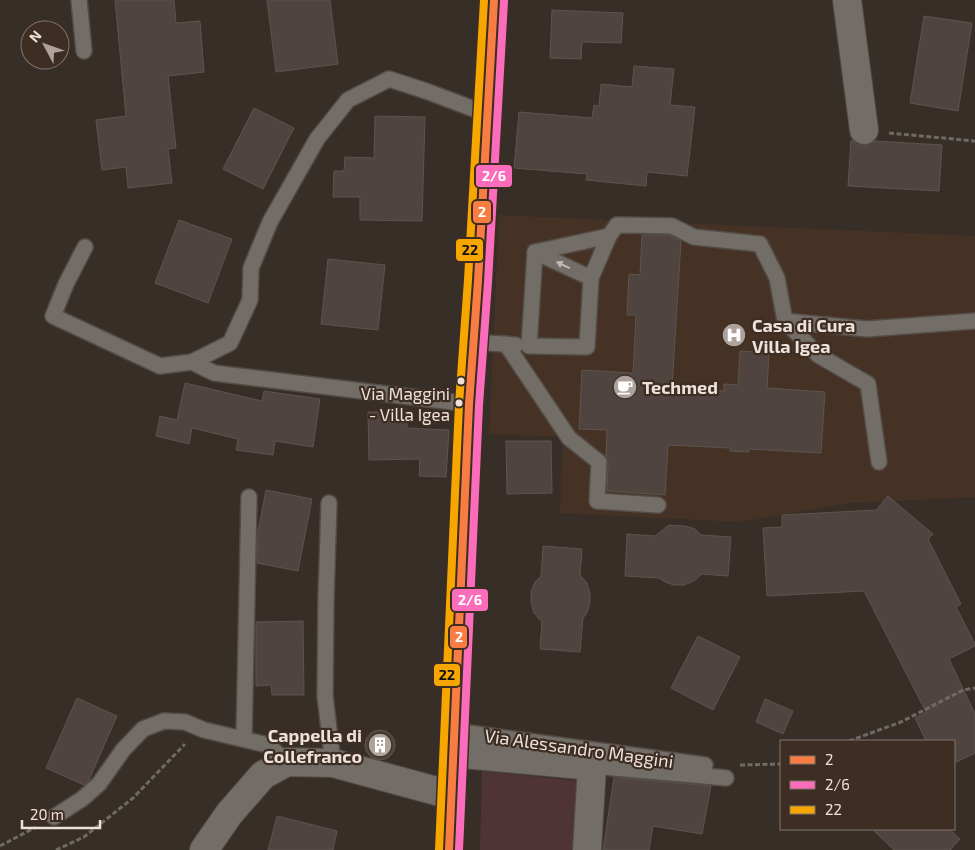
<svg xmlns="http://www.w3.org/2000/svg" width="975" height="850" font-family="'Exo 2',sans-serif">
<rect width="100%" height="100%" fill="#372e28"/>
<!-- built -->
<polygon fill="#463224" points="499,215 975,236 975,497 851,503 740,522 560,513 563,437 489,434"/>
<!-- green -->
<polygon fill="#4e3436" points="482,771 578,781 574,850 480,850"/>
<!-- building -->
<g fill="#4f4440" stroke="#5d5450">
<polygon points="115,0 174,0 176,23 200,21 204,72 168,76 176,148 168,149 172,183 128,188 126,167 102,170 96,120 126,116"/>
<polygon points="267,0 330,0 338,64 276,72"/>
<polygon points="552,10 623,13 621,43 582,42 581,59 550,58"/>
<polygon points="924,16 972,23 958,111 910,103"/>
<polygon points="634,66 674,69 670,105 695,107 687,176 647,172 646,186 586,180 587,174 514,168 519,112 592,118 594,105 599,106 601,84 632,87"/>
<polygon points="254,108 294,128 263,189 223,169"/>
<polygon points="375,116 425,117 422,221 360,220 360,197 333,197 334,171 344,171 345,157 374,158"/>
<polygon points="851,140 858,145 866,145 875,141 942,145 939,191 848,186"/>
<polygon points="179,220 232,239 208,303 155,283"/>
<polygon points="642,235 670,235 681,241 672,388 724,391 724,384 738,385 740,351 769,353 767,388 825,392 821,453 749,449 749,452 730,451 730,448 668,445 665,495 607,491 608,462 606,456 607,430 579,429 582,370 633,373 636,315 627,315 629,274 640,275"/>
<polygon points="328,259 385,265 378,330 321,324"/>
<polygon points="185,383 262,401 264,391 320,399 313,447 275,441 273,455 236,450 238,439 192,428 189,444 156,436 160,416 177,420"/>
<polygon points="368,412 389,412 390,423 407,422 407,428 449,430 446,477 419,476 420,459 369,460"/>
<polygon points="506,441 551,441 552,493 507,494"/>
<polygon points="266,490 312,499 298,571 257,563 258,532"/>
<polygon points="888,496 933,534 928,539 961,604 956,607 975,644 975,646 949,659 975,714 975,753 954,763 954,741 926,741 915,718 926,712 864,591 767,596 763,528 782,527 782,515 876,510"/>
<polygon points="669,525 685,526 695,529 701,535 731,537 728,576 702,574 694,581 684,585 674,585 665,582 659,578 625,576 627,534 655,536"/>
<polygon points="543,546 582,549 580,575 587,583 590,593 590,603 587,613 583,618 580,652 540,649 542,622 534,613 531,602 531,592 535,582 541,576"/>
<polygon points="303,621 304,695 272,695 271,685 256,686 256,622"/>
<polygon points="698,636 740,657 713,710 671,688"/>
<polygon points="77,698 117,716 89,780 84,785 46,768"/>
<polygon points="765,699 793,711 783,734 756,722"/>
<circle cx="380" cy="745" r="15"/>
<polygon points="614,777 711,786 702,834 653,826 649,850 603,850"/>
<polygon points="277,816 337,831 333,850 268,850"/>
<polygon points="872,829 949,829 960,839 950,850 894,850"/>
</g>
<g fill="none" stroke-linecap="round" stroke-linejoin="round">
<!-- service casing -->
<g stroke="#534b46" stroke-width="18">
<g id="service">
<polyline points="79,0 84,51"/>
<polyline points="609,236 617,225 672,226 694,237 760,244 777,278 785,321 818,355 868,384 879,462"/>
<polygon points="609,236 591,278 587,347 529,346 535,252"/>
<polyline points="85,247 66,284 53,316 160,366 192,362 230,343 250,300 251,268 270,222 317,139 348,100 389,79 426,91 487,114"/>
<polyline points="535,252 591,278"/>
<polyline points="785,321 867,329 975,321"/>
<polyline points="473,342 516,345"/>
<polyline points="506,344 569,438 599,462 597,501 658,505"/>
<polyline points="192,362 214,373 469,404"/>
<polyline points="329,503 326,597 325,696 333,763"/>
<polyline points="454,731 705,765"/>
<polyline points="244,738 249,497"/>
<polyline points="592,766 726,778"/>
<polyline points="54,817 82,799 99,784 123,750 143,729 164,721 185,722 204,730 268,745 287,762"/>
</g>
</g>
<!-- minor casing -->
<g stroke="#534b46" stroke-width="30">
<g id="minor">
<polyline points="847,0 864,130"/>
<polyline points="453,753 592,766 587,850"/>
<polyline points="204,850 229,814 263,775 287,762 333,763 451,795"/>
</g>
</g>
<!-- secondary casing -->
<g stroke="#534b46" stroke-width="30">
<polyline id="secondary" points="449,850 469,404 478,281 494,0"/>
</g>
<!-- path -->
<g stroke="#706a64" stroke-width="3" stroke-dasharray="5 2.5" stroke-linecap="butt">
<polyline points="889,133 975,141"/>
<polyline points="849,741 901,722 963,690 975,688"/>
<polyline points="740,765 781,764"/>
<polyline points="0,846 36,827"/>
<polyline points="56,850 84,837 133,798 185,744"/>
</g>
<!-- service -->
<use href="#service" stroke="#736d68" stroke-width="15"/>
<!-- minor -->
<use href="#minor" stroke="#736d68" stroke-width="28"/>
<!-- secondary -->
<use href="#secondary" stroke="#736d68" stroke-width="28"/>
<!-- bus-1 casing -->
<g stroke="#3d2d22" stroke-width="11">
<polyline id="bus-1" points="449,850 469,404 478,281 494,0"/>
</g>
<!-- bus-2 casing -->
<g stroke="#3d2d22" stroke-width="11">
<polyline id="bus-2" points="459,850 479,405 488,282 504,1"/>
</g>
<!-- bus-3 casing -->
<g stroke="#3d2d22" stroke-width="11">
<polyline id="bus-3" points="439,850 459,404 468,280 484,0"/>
</g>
<!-- bus-1 -->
<use href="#bus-1" stroke="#f77d43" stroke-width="8"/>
<!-- bus-2 -->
<use href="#bus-2" stroke="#fb6dba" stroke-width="8"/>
<!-- bus-3 -->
<use href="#bus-3" stroke="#f7a600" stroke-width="8"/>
</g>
<!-- one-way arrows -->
<defs><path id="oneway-solid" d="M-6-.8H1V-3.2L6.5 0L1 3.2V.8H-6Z" transform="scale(1.25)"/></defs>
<use fill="#c2b9b3" href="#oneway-solid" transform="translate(563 265) rotate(-155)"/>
<!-- icons -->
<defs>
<g id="hospital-disc" transform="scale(1.25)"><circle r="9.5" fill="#ada39c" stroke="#3d2d22"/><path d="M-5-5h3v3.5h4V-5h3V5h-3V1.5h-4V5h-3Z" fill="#fff"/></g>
<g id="cafe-disc" transform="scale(1.25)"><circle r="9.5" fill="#ada39c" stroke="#3d2d22"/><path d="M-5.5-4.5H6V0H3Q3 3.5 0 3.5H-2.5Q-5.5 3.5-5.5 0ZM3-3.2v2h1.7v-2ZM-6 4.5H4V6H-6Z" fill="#fff"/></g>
<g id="building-disc" transform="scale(1.25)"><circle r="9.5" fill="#ada39c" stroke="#3d2d22"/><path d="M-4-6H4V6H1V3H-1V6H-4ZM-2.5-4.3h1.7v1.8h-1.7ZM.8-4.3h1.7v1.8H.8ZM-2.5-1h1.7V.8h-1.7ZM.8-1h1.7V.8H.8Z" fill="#fff"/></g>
</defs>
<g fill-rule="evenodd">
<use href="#hospital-disc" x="734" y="335"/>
<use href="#cafe-disc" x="625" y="387"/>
<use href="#building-disc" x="380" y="745"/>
</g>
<!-- markers -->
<g fill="#ede2db" stroke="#3d2d22" stroke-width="2">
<circle cx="461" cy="381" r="4.5"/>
<circle cx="459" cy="403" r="4.5"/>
</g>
<g text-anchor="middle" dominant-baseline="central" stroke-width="4.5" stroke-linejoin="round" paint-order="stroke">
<!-- bus labels -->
<g font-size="17" fill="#ede2db" stroke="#3d2d22" text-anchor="end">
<text x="450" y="393">Via Maggini<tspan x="450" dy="21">- Villa Igea</tspan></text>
</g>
<!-- poi labels -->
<g font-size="18" font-weight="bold" fill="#ede2db" stroke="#3d2d22" text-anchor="start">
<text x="752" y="325">Casa di Cura<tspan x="752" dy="21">Villa Igea</tspan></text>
<text x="642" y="387">Techmed</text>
<text x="362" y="735" text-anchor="end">Cappella di<tspan x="362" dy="21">Collefranco</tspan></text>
</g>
<!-- street labels -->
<g font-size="18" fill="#ede2db" stroke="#3d2d22">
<text transform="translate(579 748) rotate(8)">Via Alessandro Maggini</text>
</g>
</g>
<g stroke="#3d2d22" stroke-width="2">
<rect x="475" y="164" width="38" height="24" rx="5" fill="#fb6dba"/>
<rect x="472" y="200" width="20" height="24" rx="5" fill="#f77d43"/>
<rect x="455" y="238" width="29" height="24" rx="5" fill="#f7a600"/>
<rect x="451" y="588" width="38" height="24" rx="5" fill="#fb6dba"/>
<rect x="449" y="625" width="19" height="24" rx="5" fill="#f77d43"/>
<rect x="433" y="663" width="28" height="24" rx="5" fill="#f7a600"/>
</g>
<g font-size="14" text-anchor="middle" font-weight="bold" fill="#fff">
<text x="494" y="181">2/6</text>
<text x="482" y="217">2</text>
<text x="470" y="605">2/6</text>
<text x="459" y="642">2</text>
</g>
<g font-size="14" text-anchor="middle" font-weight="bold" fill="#111">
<text x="470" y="255">22</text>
<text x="447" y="680">22</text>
</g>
<!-- legend -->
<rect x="780" y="740" width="175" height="90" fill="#3d2d22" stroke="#83756c"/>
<rect x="790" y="756" width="25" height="8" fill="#f77d43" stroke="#83756c"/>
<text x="825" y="765" font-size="15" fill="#ede2db">2</text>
<rect x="790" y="781" width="25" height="8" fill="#fb6dba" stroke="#83756c"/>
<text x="825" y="790" font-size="15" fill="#ede2db">2/6</text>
<rect x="790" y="806" width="25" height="8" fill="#f7a600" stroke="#83756c"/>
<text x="825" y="815" font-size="15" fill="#ede2db">22</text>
<!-- north arrow -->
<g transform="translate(45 45) rotate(311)"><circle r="24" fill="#3d2d22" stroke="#83756c"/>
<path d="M0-4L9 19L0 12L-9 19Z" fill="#ada39c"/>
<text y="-8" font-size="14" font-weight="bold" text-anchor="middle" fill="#ede2db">N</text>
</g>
<!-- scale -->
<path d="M22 820v8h78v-8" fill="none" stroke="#ede2db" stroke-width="2.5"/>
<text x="30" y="820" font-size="15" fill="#ede2db" stroke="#3d2d22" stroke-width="4" paint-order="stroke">20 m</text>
</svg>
